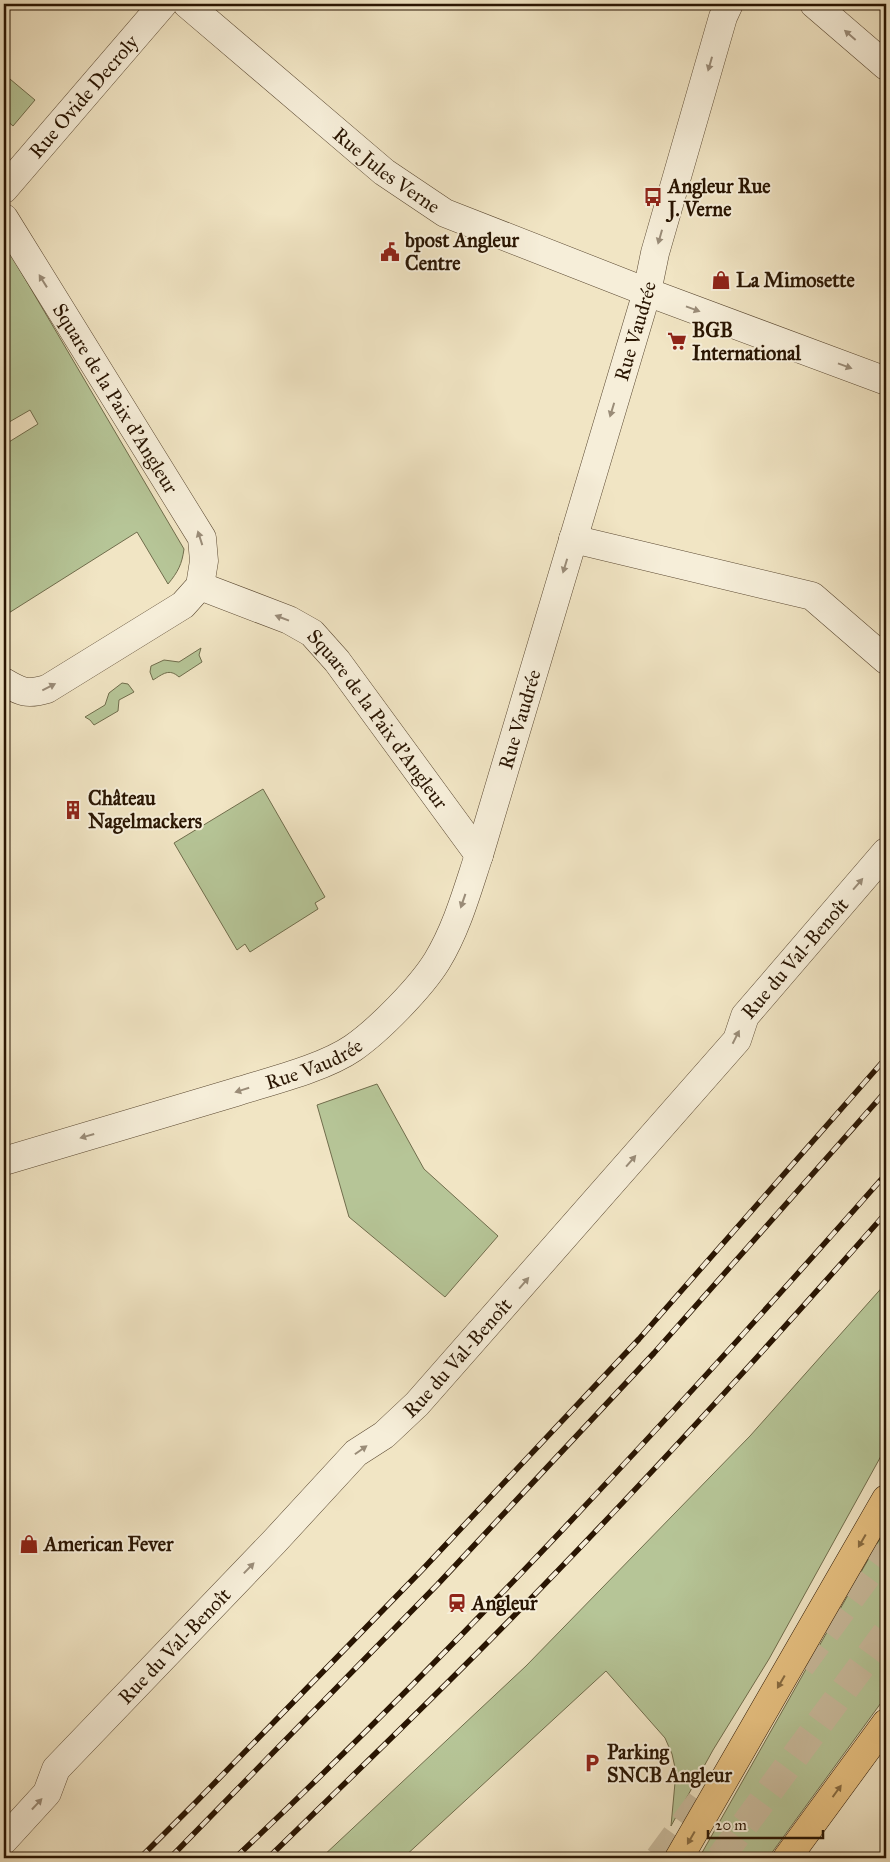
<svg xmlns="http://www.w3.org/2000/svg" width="890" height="1862" font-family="'IM FELL Great Primer',serif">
<rect width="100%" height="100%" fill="#f1e5c4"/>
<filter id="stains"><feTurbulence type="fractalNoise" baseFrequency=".004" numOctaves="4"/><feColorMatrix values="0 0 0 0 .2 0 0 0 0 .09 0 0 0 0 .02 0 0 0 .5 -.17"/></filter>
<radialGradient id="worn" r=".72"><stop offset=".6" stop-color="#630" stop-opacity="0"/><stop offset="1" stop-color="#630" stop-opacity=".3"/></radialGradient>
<!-- green -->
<g fill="#b6c597" stroke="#706d4c">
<polygon points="4,74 35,100 13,126 4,118"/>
<path d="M4 247 7 248 184 549C182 564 178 572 168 584L137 532 4 616V445L38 424 30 410 4 425Z"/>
<path d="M201 648 199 655 202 662 179 677C169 668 163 674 153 680L150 672 151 666 164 660 179 662Z"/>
<polygon points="122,683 128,684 134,692 119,700 118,711 94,725 90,720 85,717 105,705 109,693"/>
<polygon points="263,789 325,897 315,903 318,909 250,952 245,944 237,950 174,843"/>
<polygon points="377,1084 424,1169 498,1236 445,1297 349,1217 317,1105"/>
<polygon points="886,1283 886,1447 769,1659 713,1750 671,1826 676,1772 672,1754 665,1738 606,1671 403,1858 321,1858 526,1666 750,1436"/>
<polygon points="886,1528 886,1696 768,1858 699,1858"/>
</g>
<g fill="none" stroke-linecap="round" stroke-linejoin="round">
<!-- highway-tunnel -->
<g stroke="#c9bb9d" stroke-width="28" stroke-dasharray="28 14" stroke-linecap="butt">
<polyline points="801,1666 886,1550"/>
<polyline points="659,1858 701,1801"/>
<polyline points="720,1858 886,1633"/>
</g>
<!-- minor casing -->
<g stroke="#5b4932" stroke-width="29">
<g id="minor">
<path id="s1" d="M187 4 384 172 445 213 647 292 886 381"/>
<polyline points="814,4 886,66"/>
<path id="s2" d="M4 189 163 4"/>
<path id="s3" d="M4 218 202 538 204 561 200 586 183 605 47 689C27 695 21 692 4 682"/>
<polyline points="573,539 812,596 886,660"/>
<path id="s4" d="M200 586 289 620 312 633 337 661 479 855"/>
<path id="s5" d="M4 1161C81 1138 159 1115 236 1092 271 1081 324 1068 353 1048 379 1030 421 987 437 961 457 928 467 891 479 855L647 292 655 253 723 17 729 4"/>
<path id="s6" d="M4 1840 47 1793 56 1769 274 1542 356 1453 384 1435 417 1404 737 1040 745 1016 886 852"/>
</g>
</g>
<!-- highway casing -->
<g stroke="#291502" stroke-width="29">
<g id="highway">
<polyline points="679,1858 886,1499"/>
<polyline points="787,1858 886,1723"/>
</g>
</g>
<!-- minor -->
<use href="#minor" stroke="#f6eed9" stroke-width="28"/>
<!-- highway -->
<use href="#highway" stroke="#e8c282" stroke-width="28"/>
<!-- rail casing -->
<g stroke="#291502" stroke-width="5.5">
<g id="rail">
<polyline points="140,1858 196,1802 422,1570 639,1339 886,1058"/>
<polyline points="170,1858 438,1584 654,1353 886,1091"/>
<path d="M235 1858C464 1642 678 1410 886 1174"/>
<path d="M268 1858C343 1785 419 1712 492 1638 628 1501 758 1358 886 1213"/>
</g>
</g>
<!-- rail -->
<use href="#rail" stroke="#f6eed9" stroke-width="4" stroke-dasharray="11" stroke-linecap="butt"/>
</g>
<!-- one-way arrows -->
<defs><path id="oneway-solid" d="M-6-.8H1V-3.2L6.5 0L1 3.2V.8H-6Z" transform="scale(1.25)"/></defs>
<g fill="#9a8c78">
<use href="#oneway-solid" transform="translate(850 35) rotate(-139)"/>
<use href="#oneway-solid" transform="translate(710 64) rotate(106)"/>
<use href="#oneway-solid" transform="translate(660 237) rotate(106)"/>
<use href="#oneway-solid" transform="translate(43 281) rotate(-122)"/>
<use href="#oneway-solid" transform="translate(693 309) rotate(20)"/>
<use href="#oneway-solid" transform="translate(845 366) rotate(20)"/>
<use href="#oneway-solid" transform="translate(612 410) rotate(107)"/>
<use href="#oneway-solid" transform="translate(200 538) rotate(-108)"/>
<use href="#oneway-solid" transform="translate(565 566) rotate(107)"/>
<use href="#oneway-solid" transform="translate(282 618) rotate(-159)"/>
<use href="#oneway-solid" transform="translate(49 687) rotate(-27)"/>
<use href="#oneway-solid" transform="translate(858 884) rotate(-49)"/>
<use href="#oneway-solid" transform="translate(463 901) rotate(109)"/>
<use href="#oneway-solid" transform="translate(736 1037) rotate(-63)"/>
<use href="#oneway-solid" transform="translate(242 1090) rotate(163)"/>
<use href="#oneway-solid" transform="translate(87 1136) rotate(164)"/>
<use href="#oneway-solid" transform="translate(631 1161) rotate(-49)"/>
<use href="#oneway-solid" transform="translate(524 1283) rotate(-49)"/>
<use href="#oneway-solid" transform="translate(361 1450) rotate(-35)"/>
<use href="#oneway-solid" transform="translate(249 1568) rotate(-46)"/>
<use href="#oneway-solid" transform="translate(37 1804) rotate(-47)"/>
</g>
<g fill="#886c42">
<use href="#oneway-solid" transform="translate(862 1541) rotate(120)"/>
<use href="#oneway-solid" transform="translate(781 1682) rotate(120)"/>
<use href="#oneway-solid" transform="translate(837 1791) rotate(-54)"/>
<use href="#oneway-solid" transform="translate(691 1838) rotate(120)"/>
</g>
<!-- icons -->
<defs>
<g id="bus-bare" transform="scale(1.5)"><path d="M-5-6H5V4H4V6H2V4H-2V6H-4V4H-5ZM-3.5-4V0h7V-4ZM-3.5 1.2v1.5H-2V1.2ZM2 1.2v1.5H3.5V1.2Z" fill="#8f2418" stroke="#f6eed9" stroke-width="2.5" paint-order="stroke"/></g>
<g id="civic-bare" transform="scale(1.5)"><path d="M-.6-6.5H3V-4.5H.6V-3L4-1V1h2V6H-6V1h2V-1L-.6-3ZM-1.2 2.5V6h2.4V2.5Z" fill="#8f2418" stroke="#f6eed9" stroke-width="2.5" paint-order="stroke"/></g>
<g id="shop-bare" transform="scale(1.5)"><path d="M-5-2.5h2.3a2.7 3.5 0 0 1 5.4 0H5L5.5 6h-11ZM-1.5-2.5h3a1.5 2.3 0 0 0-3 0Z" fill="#8f2418" stroke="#f6eed9" stroke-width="2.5" paint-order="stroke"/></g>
<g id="supermarket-bare" transform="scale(1.5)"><path d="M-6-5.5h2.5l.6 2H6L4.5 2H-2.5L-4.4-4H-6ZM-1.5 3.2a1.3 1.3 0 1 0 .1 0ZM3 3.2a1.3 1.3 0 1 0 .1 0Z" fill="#8f2418" stroke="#f6eed9" stroke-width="2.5" paint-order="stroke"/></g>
<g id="building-bare" transform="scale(1.5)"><path d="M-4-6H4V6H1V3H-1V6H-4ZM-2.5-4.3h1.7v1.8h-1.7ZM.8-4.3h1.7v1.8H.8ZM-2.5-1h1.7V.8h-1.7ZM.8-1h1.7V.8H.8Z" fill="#8f2418" stroke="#f6eed9" stroke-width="2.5" paint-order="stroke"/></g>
<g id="station-bare" transform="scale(1.5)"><path d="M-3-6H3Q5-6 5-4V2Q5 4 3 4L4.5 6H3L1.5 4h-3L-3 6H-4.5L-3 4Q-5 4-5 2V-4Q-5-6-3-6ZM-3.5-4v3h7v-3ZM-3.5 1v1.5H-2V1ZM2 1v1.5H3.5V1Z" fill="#8f2418" stroke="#f6eed9" stroke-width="2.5" paint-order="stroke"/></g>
<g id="parking-bare" transform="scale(1.5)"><path d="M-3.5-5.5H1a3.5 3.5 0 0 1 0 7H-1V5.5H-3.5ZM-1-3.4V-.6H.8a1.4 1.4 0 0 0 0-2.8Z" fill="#8f2418" stroke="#f6eed9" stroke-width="2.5" paint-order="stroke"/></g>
</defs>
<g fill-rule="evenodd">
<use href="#bus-bare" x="653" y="197"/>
<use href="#civic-bare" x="390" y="252"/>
<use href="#shop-bare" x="721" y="280"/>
<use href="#supermarket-bare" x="677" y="341"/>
<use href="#building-bare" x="73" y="810"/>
<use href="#shop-bare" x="29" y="1544"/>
<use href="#station-bare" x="457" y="1603"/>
<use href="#parking-bare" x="592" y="1763"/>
</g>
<g text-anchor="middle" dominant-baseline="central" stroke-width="4" stroke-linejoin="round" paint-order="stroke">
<!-- street labels -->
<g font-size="20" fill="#291502" stroke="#f6eed9">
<text stroke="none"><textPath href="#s2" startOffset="122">Rue Ovide Decroly</textPath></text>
<text stroke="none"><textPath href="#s1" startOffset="260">Rue Jules Verne</textPath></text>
<text stroke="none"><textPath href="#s5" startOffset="1150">Rue Vaudrée</textPath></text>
<text stroke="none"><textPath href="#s3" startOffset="212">Square de la Paix d'Angleur</textPath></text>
<text stroke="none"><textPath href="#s5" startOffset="745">Rue Vaudrée</textPath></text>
<text stroke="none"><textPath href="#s4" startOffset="230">Square de la Paix d'Angleur</textPath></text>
<text stroke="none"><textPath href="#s6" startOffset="1190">Rue du Val-Benoît</textPath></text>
<text stroke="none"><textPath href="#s5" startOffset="325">Rue Vaudrée</textPath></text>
<text stroke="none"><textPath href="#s6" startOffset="665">Rue du Val-Benoît</textPath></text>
<text stroke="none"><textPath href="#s6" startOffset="260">Rue du Val-Benoît</textPath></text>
</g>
<!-- poi labels -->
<g font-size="20" font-weight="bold" fill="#291502" stroke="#f6eed9" text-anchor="start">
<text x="668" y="186">Angleur Rue<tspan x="668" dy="23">J. Verne</tspan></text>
<text x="405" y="240">bpost Angleur<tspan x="405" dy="23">Centre</tspan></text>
<text x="736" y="280">La Mimosette</text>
<text x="692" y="330">BGB<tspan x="692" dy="23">International</tspan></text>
<text x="88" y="798">Château<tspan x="88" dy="23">Nagelmackers</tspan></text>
<text x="44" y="1544">American Fever</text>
<text x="472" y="1603">Angleur</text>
<text x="607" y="1752">Parking<tspan x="607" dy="23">SNCB Angleur</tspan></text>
</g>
</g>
<!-- margin -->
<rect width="890" height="1862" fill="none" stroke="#f1e5c4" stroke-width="20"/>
<rect x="5" y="5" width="880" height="1852" fill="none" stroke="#291502" stroke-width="2.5"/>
<rect x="10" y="10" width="870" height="1842" fill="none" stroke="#291502"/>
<!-- scale -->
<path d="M708 1830v8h115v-8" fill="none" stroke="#291502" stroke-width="2.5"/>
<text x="715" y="1830" font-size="15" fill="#291502" stroke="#f6eed9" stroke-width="4" paint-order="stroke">20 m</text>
<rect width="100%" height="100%" filter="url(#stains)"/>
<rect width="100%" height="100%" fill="url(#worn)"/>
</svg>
